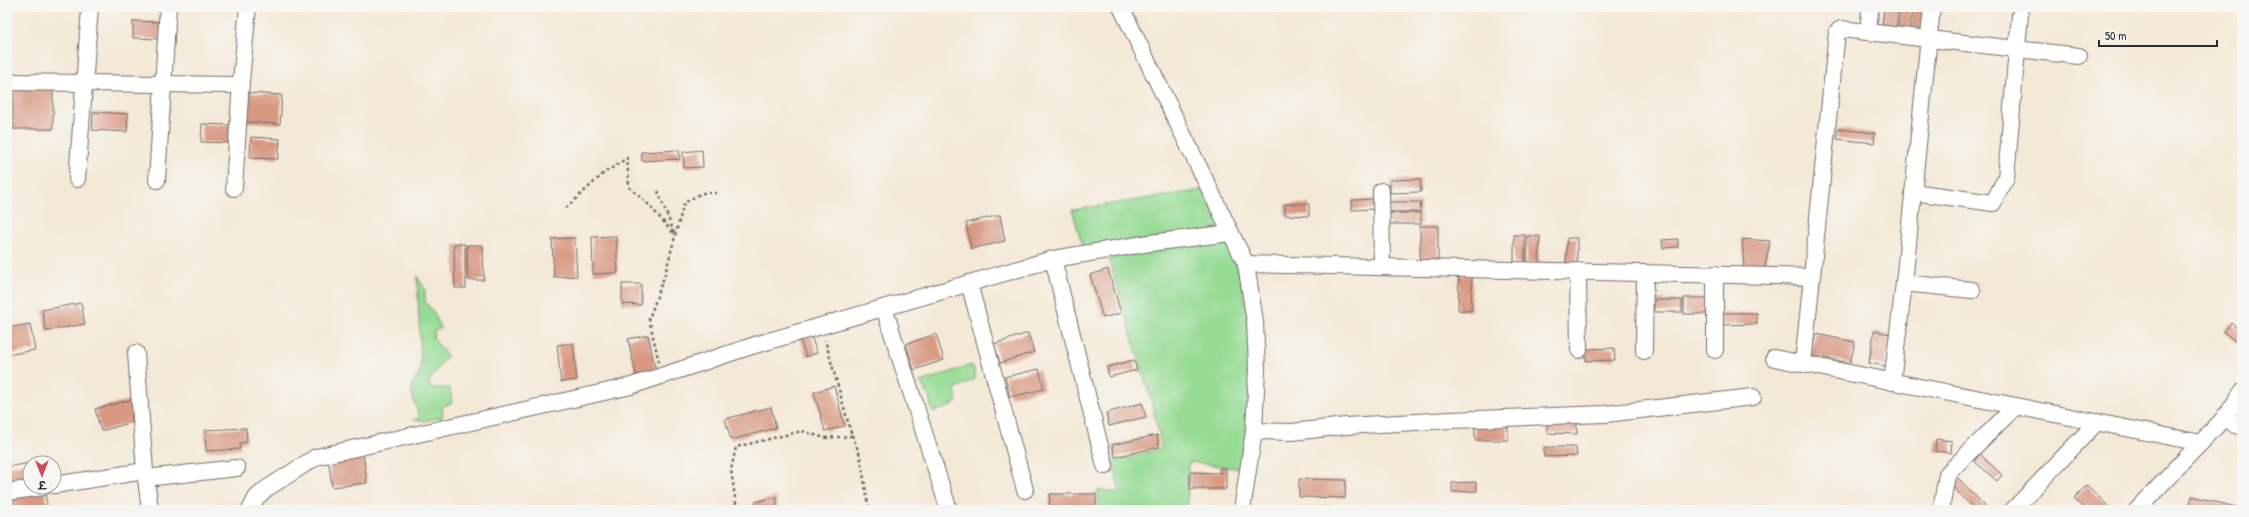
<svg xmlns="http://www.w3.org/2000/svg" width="2249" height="517" font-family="'Patrick Hand','Playpen Sans Deva',sans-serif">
<rect width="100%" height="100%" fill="#f6f6f2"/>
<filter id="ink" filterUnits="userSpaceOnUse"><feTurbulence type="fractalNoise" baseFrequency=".025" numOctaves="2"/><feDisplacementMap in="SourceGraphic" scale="8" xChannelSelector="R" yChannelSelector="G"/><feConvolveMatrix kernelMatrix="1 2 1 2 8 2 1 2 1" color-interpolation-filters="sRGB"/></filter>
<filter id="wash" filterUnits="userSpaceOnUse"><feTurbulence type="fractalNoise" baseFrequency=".012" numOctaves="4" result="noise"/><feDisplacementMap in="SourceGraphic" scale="16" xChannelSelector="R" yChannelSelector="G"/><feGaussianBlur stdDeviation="0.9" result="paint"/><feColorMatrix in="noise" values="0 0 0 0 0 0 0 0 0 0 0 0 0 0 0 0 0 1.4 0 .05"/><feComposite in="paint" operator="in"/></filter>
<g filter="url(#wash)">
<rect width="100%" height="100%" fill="#f4e8d6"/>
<!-- green -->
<g fill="#96db94" stroke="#608360">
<polygon points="1203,190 1221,228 1084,250 1072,210"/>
<path d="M1224 239C1229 249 1235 259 1238 270 1257 334 1251 404 1242 469L1189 462 1187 510H1098V490L1120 493 1113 462 1162 448 1152 404 1108 256Z"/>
<polygon points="417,276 425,290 425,302 433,311 441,328 435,330 433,338 447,356 429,381 432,388 450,388 452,403 443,406 442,417 425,421 413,419 420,419 412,394 412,384 419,374 421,362"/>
<polygon points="972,365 974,369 975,379 955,389 957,401 947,408 932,412 929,396 920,382"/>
</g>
<g id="blocks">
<!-- building -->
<g fill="#d89882">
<polygon points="1884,7 1898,7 1896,27 1882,26"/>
<polygon points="1900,7 1911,7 1909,29 1898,28"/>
<polygon points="1913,7 1924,7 1922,31 1911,30"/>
<polygon points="133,21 162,22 161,39 133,38"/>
<rect x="13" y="87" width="40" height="42"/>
<polygon points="249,93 282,95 280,124 246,122"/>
<polygon points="93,112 128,114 127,132 92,130"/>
<polygon points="202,124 231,125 230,143 201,142"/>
<polygon points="1838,129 1875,133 1874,143 1837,139"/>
<polygon points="251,137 280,139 278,159 250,158"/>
<polygon points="679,150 680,159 642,161 641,152"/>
<polygon points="702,150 703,167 684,168 683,152"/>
<polygon points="1420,179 1421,192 1390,193 1390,180"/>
<polygon points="1375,199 1375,209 1352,210 1352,200"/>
<polygon points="1389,202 1421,202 1420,212 1389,212"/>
<polygon points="1285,204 1309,204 1309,216 1285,215"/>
<polygon points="1389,213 1421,213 1421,224 1388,224"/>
<polygon points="1000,215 1005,241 971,249 966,223"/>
<rect x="1420" y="226" width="18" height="35"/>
<rect x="1514" y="235" width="11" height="29"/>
<polygon points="616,236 618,273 593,274 592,237"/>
<polygon points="1527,236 1540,236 1539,263 1527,263"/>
<polygon points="575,238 577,276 554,277 552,239"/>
<polygon points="1567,238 1577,238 1577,267 1566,267"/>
<polygon points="1678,239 1678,247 1663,248 1662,240"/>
<polygon points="1742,239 1770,241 1764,271 1744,269"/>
<polygon points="454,244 465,244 466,288 455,288"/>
<polygon points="467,245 483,245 484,280 468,280"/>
<polygon points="1108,269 1121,313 1103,318 1090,275"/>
<polygon points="1459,275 1472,276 1471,311 1458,310"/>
<polygon points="622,284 641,284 641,305 622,304"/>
<rect x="1684" y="298" width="27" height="16"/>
<rect x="1654" y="300" width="28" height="12"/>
<polygon points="81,303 85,324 46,331 42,310"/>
<polygon points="1720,313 1757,313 1757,324 1720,325"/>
<polygon points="2231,323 2242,333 2242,347 2224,332"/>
<polygon points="30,324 35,350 7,355 7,328"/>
<polygon points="1874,331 1891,334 1886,366 1869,363"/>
<polygon points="1028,333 1034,352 1000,363 994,344"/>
<polygon points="936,334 944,360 914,370 906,344"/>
<polygon points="1816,334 1855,342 1850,363 1811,355"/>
<polygon points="648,335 656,371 636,375 628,339"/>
<polygon points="811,336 817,353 806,357 800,339"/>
<polygon points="573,343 577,380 561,382 557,345"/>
<polygon points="1614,348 1615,360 1586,361 1586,349"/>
<polygon points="1134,360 1137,370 1109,377 1107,367"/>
<polygon points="1039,369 1044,389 1010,397 1005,377"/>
<polygon points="834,386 845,426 825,431 814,392"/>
<polygon points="137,398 140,412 131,414 133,422 101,431 95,409"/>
<polygon points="1142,403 1146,417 1109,426 1106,413"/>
<polygon points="771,407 776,428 731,440 725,419"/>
<polygon points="1547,419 1577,419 1577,434 1547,433"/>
<polygon points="1508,426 1508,440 1475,440 1475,427"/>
<polygon points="246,428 247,442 240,443 240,449 206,451 205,430"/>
<polygon points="1157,435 1159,447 1115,457 1112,445"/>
<polygon points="1936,439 1952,441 1951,453 1935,451"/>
<polygon points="1544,447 1576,447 1577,456 1544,457"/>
<polygon points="363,452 367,483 332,487 328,456"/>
<polygon points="1980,454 2002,475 1997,481 1974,461"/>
<polygon points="30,463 30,482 7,486 7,467"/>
<polygon points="1220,468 1226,468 1226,489 1190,489 1190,472 1220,473"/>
<polygon points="1956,476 1985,506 1981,510 1975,510 1951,485"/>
<polygon points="1299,479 1346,480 1345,498 1299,497"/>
<polygon points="1476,482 1477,491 1452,492 1452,483"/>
<polygon points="2087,485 2112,510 2096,510 2094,508 2086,510 2074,498"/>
<polygon points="44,489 48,510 7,510 7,496"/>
<polygon points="1050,494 1096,494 1096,510 1049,509"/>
<polygon points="2192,496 2240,508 2239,510 2188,510"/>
<polygon points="776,497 778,510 756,510 755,502"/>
<polygon points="1329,507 1329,510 1296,510 1296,508"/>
</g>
</g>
</g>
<g filter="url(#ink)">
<use href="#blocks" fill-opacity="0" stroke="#716d67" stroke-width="1"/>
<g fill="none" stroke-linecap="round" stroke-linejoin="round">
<!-- minor casing -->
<g stroke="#716d67" stroke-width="18">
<g id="minor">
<polyline points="1121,7 1246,264 1255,322 1257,368 1254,431 1292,432 1346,426 1451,420 1605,414 1753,397"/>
<polyline points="1868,32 1870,11"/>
<polyline points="7,82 236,85 241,81 248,7"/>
<polyline points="77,179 90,7"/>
<polyline points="157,180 168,7"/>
<polyline points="234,188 241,81"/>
<polyline points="1381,191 1382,267"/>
<polyline points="1913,192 1993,203 2006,178 2020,14"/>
<polyline points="1053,259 1150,243 1231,233"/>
<polyline points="1246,264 1813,277"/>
<polyline points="1578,271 1579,350"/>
<polyline points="969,283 1025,490"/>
<polyline points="1904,283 1932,7"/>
<polyline points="884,308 949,510"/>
<polyline points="1715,350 1715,274"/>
<polyline points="1644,351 1645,273"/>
<polyline points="136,353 145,471 150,510"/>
<polyline points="1774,358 2201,443"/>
<polyline points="1803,364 1837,32 1841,29 2079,56"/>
<polyline points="1892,382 1904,283 1972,290"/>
<polyline points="2226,416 2235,425 2242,426"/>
<polyline points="146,478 237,468"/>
<polyline points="54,485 145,471"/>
<polyline points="7,492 43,487"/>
<polyline points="250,510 256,498 266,489 316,457 631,386 755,345 1053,259 1105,466"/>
<polyline points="1242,510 1254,431"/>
<polyline points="1941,510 1947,474 2016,406"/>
<polyline points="2013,510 2097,422"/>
<polyline points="2137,510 2226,416 2242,392"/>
</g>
</g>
<!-- path -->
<g stroke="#716d67" stroke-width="2.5" stroke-dasharray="3 3" stroke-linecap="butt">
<polyline points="658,191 674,233"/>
<polyline points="566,208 604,173 627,158 629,187 648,204 675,235"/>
<polyline points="659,362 649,319 665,274 684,203 702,193 718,193"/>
<polyline points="852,435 860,455 869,510"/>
<polyline points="737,510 731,470 736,447 802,431 825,438 852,436 825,340"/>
</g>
<!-- minor -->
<use href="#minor" stroke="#fff" stroke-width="16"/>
</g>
</g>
<!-- margin -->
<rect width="2249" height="517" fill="none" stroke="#f6f6f2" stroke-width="24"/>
<!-- north arrow -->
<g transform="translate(42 475) rotate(179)"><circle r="19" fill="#f6f6f2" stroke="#a5a5a2"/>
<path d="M0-3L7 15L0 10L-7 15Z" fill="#d1495b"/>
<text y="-6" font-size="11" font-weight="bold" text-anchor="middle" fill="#2b2b2b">उ</text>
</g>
<!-- scale -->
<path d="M2099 40v6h118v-6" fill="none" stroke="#2b2b2b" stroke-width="2"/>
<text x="2105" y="40" font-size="12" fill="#2b2b2b" stroke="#f6f6f2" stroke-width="3" paint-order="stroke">50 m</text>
</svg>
